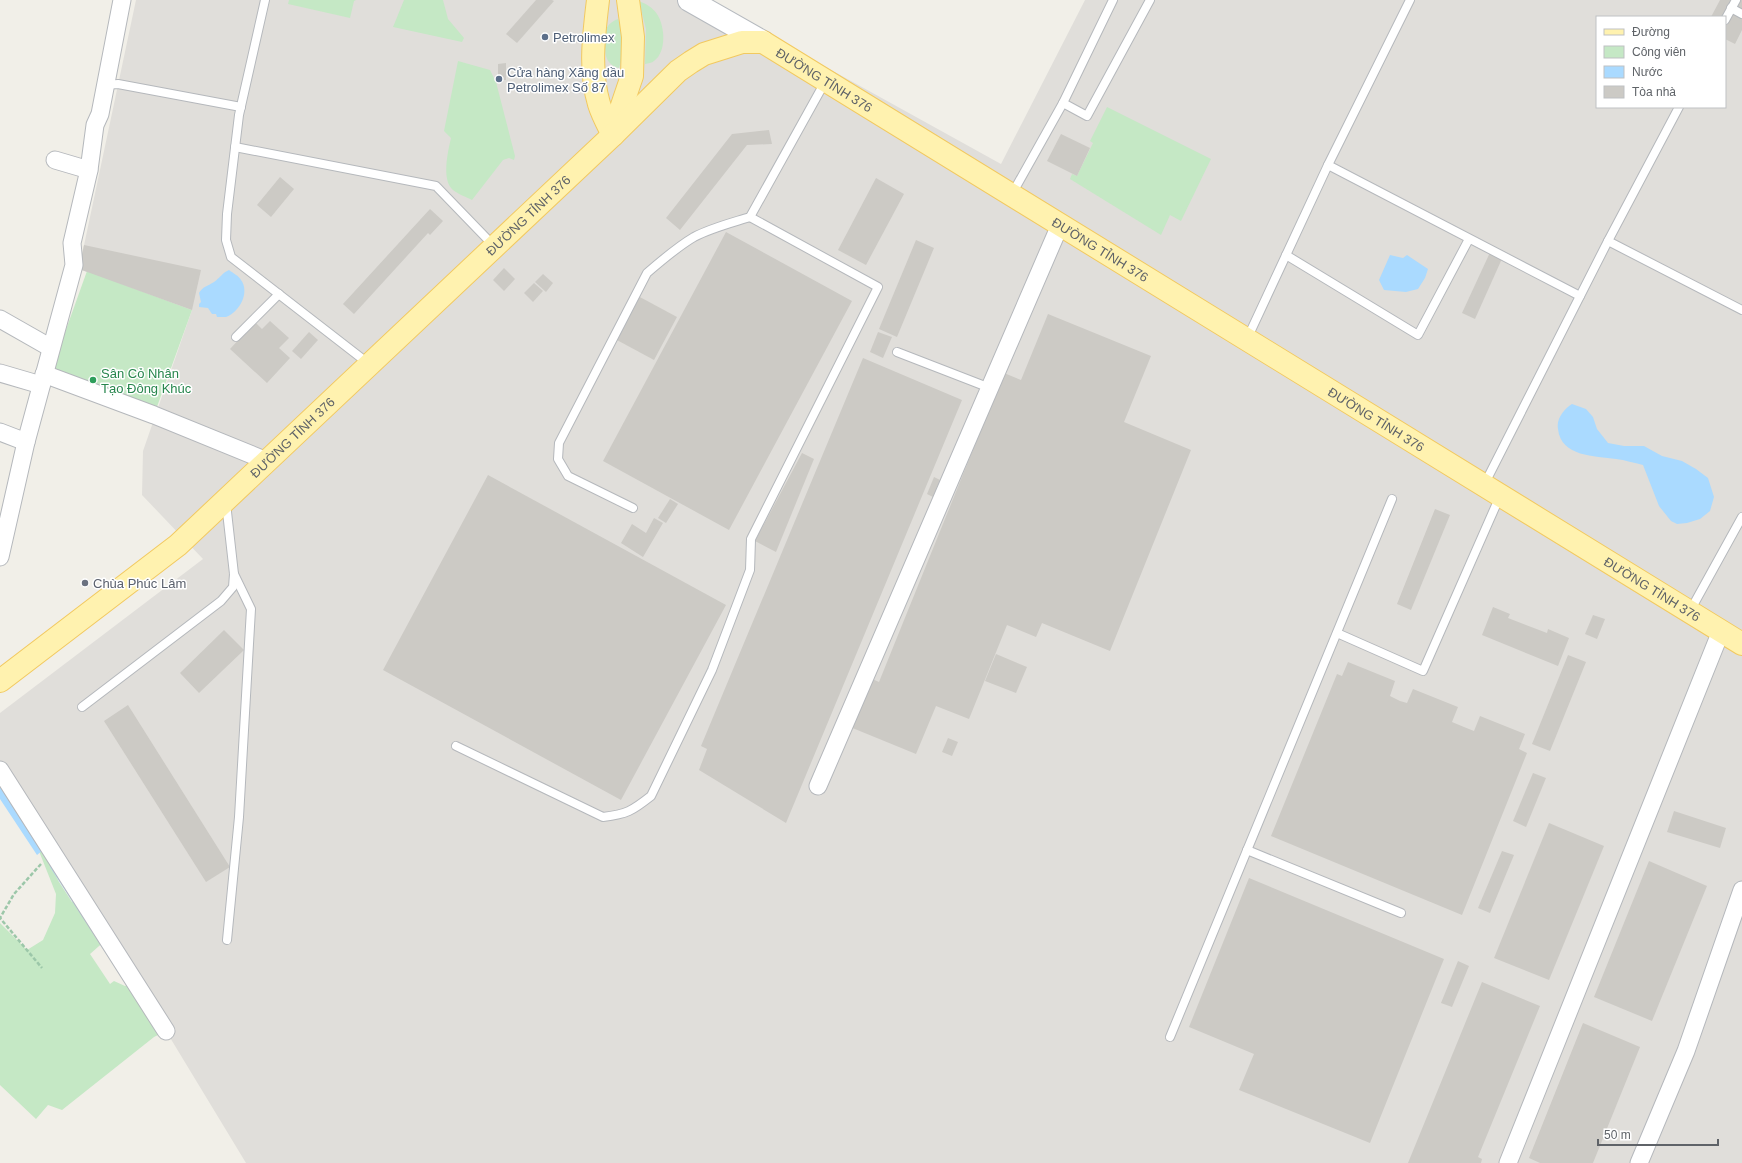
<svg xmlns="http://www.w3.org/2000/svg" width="1742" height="1163" font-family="Arial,sans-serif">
<rect width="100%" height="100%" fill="#f1efe8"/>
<!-- industrial -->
<path fill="#e0deda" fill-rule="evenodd" d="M136 0H707L728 13 1001 164 1085 0H1742V1163H246L166 1031 0 770V713L203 559 142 495 143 451 192 310 79 269ZM1597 17H1725V107H1597Z"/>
<!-- green -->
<g fill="#c5e8c5">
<polygon points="289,0 356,0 354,1 350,18 288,4"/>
<polygon points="404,0 443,0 448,19 464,38 462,42 393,27"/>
<path d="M639 1C646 4 652 7 657 14 665 26 667 52 654 61 652 63 648 63 645 64L646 29Z"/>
<path d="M618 19C624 35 625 52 619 68 604 64 605 52 605 39 606 35 605 30 608 26 610 23 615 20 618 19Z"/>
<path d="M458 61 490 70 496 82 515 156 514 160 509 158 503 160 472 200C466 197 458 194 453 190 441 180 448 151 451 138L444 131Z"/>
<polygon points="1107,107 1211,159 1181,221 1170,215 1161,235 1070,179 1072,174 1077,176 1093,143 1090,141"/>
<polygon points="87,271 192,310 154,415 49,377"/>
<polygon points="35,841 48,859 59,882 72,902 83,901 107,939 90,954 110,984 114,981 125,986 134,981 166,1031 154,1037 62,1110 48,1105 36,1119 0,1085 0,923 27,950 43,940 55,913 56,894"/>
</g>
<!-- water -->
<g fill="#aadaff">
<polygon points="1390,255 1403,258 1407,255 1428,269 1425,278 1418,289 1406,292 1384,290 1379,280"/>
<path d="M229 270C233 273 239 276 241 280 250 292 240 312 226 317 224 317 219 317 217 317L216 314H212L208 308 199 307V304L201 302 199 293C203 286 208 286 214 282 220 278 222 273 229 270Z"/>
<path d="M1572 404 1586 409 1593 417 1597 429 1608 443 1624 446H1644L1662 456 1682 461 1696 469 1708 478 1714 497 1710 511 1700 519 1687 523 1677 524 1671 521 1659 506 1643 465C1634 463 1625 460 1616 459 1595 456 1561 457 1558 429 1556 419 1564 409 1572 404Z"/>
<polygon points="0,787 43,850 37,855 0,799"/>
<polygon points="51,865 164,1032 158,1034 50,867"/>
</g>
<!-- building -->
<g fill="#cccac5">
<polygon points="536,0 552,0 554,1 517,43 506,34"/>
<polygon points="1720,0 1742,0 1742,30 1735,44 1725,39 1725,17 1711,17"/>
<polygon points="506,63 506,80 498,80 498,64"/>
<polygon points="769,130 772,144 747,145 680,230 666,218 732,134"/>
<polygon points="1061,134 1090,148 1077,176 1047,161"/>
<polygon points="280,177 294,189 271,217 257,205"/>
<polygon points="876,178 904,194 866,265 838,250"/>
<polygon points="430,209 443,221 430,235 428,233 354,314 343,304"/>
<polygon points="726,232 852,301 729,530 603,461"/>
<polygon points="916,240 934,248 897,337 879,329"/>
<polygon points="84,245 201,270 192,310 79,269"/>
<polygon points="1493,246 1505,252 1475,319 1462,313"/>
<polygon points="504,268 515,279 504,291 493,280"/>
<polygon points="543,274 553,283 546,292 535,282"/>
<polygon points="534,283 543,291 533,302 524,293"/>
<polygon points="638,296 677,317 654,360 615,339"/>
<polygon points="1048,314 1151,356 1124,422 1191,450 1110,651 1042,623 1036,637 1007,625 969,719 936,706 916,754 850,727 870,678 879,682 1004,373 1021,380"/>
<polygon points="270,321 289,338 279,348 290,358 267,383 230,349 255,322 262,329"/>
<polygon points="309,332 318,340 301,359 292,351"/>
<polygon points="878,332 892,337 883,358 870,352"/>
<polygon points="863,358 962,400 786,823 699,770 707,749 701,746"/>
<polygon points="802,453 814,459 776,552 755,541"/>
<polygon points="488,475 726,605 621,800 383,670"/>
<polygon points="934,477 940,480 933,497 927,494"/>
<polygon points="670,499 678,504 666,523 658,518"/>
<polygon points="1435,509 1450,515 1411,610 1397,604"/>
<polygon points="654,518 663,523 643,557 621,543 632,524 646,533"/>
<polygon points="1493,607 1510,614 1508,618 1547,633 1548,629 1569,638 1558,666 1482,635"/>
<polygon points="1593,615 1605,619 1597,639 1585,634"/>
<polygon points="224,630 244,650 199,693 180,673"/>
<polygon points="996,654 1027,667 1016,693 985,681"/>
<polygon points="1568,655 1586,662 1550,751 1532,744"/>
<polygon points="1348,662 1395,681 1390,696 1400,701 1407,703 1413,689 1458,707 1452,722 1464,727 1474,731 1480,716 1525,734 1519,749 1527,753 1462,915 1271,836 1337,674 1342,676"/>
<polygon points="128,705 230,867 206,882 104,721"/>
<polygon points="948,738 958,742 952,756 942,752"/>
<polygon points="1533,773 1546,778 1526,827 1513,821"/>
<polygon points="1674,811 1726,828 1720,848 1667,832"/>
<polygon points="1549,823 1604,846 1549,980 1494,958"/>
<polygon points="1502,851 1514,855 1490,913 1478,908"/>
<polygon points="1649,861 1707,886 1652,1021 1594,997"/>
<polygon points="1249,878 1444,959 1370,1143 1239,1090 1254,1054 1189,1027"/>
<polygon points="1458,961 1469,966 1452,1007 1441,1003"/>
<polygon points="1482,982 1540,1006 1478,1157 1482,1159 1481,1163 1408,1163"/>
<polygon points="1583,1023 1640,1047 1593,1163 1540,1163 1529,1158"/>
</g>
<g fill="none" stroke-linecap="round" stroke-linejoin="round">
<!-- service casing -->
<g stroke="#b5b8bc" stroke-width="10">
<g id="service">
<polyline points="265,0 239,115 227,214 226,240 231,257 369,364"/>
<polyline points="1731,8 1742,14"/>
<polyline points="1725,20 1736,0"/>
<polyline points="105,85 118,84 241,107"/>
<polyline points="1063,103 1087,116 1150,0"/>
<polyline points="235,147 436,186 494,246"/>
<polyline points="1328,165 1580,296"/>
<polyline points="1012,194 1063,103 1113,0"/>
<polyline points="1608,241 1742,310"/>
<polyline points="1286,255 1418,335 1469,239"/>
<polyline points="236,337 279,294"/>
<polyline points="1247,339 1328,165 1410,0"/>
<polyline points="897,352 990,388"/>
<polyline points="1484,485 1608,241 1679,107"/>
<path d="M633 508 568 476 558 459 559 443 647 273C662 260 677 247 694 237 711 228 731 223 750 217L825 82"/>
<polyline points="1690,611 1742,517"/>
<polyline points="1337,633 1423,671 1500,496"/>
<polyline points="82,707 221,601 233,587 234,574 226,503"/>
<path d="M456 746 603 817C627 814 632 811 651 796L712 670 750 570 751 539 878 287 750 217"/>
<polyline points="1247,850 1401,913"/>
<polyline points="227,940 239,817 251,609 234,574"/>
<polyline points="1170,1037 1392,499"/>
</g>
</g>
<!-- minor casing -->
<g stroke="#b5b8bc" stroke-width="19">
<g id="minor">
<polyline points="55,160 89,170"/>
<polyline points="0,319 51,348"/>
<polyline points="0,373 41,385"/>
<polyline points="44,374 154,415 267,461"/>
<polyline points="0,432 26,442"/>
<polyline points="0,557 26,442 74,265 72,243 89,170 95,125 100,114 122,0"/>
<polyline points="0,770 166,1031"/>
<polyline points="818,786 1060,225"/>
<polyline points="1508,1163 1721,631"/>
<polyline points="1639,1163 1686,1051 1742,890"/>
</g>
</g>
<!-- secondary casing -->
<g stroke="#b6babf" stroke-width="24">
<polyline id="secondary" points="689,0 763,42"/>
</g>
<!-- primary casing -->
<g stroke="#f2c960" stroke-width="24">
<g id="primary">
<path d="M598 0C594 33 589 71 599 104 602 114 608 125 613 135"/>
<polyline points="614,129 632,76 633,37 628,0"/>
<path id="s1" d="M0 681 178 545 613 135 678 71 691 62 704 54 742 42H763L1742 644"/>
</g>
</g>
<!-- path -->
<polyline stroke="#9cc7a9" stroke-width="2.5" stroke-dasharray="4 2" stroke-linecap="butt" points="41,864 14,894 0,918 42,968"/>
<!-- service -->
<use href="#service" stroke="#fff" stroke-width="8"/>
<!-- minor -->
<use href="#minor" stroke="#fff" stroke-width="17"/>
<!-- secondary -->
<use href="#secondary" stroke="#fff" stroke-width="22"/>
<!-- primary -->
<use href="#primary" stroke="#fff2af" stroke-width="22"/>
</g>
<!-- markers -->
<g fill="#5c6f8a" stroke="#fff" stroke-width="1.5">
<circle cx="545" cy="37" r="4"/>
<circle cx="499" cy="79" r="4"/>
</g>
<circle fill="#2e9e5b" stroke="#fff" stroke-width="1.5" cx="93" cy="380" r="4"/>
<circle fill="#6b7280" stroke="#fff" stroke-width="1.5" cx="85" cy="583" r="4"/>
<g text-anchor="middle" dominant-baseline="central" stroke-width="3" stroke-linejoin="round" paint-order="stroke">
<!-- service labels -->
<g font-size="13" fill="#4e5e75" stroke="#fff" text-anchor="start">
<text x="553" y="37">Petrolimex</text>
<text x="507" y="72">Cửa hàng Xăng dầu<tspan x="507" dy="15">Petrolimex Số 87</tspan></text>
</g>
<!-- street labels -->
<g font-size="13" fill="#5f6368" stroke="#fff">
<text stroke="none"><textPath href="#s1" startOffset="1077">ĐƯỜNG TỈNH 376</textPath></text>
<text stroke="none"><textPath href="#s1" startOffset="705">ĐƯỜNG TỈNH 376</textPath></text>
<text stroke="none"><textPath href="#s1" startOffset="1401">ĐƯỜNG TỈNH 376</textPath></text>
<text stroke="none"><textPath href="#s1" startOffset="1725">ĐƯỜNG TỈNH 376</textPath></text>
<text stroke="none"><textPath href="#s1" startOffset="381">ĐƯỜNG TỈNH 376</textPath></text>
<text stroke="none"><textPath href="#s1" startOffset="2049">ĐƯỜNG TỈNH 376</textPath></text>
</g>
<!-- leisure labels -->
<g font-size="13" fill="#27864d" stroke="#fff" text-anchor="start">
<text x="101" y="373">Sân Cỏ Nhân<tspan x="101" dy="15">Tạo Đông Khúc</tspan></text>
</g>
<!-- worship labels -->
<g font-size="13" fill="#5b616d" stroke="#fff" text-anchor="start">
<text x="93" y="583">Chùa Phúc Lâm</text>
</g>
</g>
<!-- legend -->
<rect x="1596" y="16" width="130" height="92" fill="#ffffff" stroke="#bfc1c3"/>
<rect x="1604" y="29" width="20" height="6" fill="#fff2af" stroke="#bfc1c3"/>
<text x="1632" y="36" font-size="12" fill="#5f6368">Đường</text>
<rect x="1604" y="46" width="20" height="12" fill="#c5e8c5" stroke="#bfc1c3"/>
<text x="1632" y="56" font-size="12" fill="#5f6368">Công viên</text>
<rect x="1604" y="66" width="20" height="12" fill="#aadaff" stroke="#bfc1c3"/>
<text x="1632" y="76" font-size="12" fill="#5f6368">Nước</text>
<rect x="1604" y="86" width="20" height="12" fill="#cccac5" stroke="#bfc1c3"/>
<text x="1632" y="96" font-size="12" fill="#5f6368">Tòa nhà</text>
<!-- scale -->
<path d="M1598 1139v6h120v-6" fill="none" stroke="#5f6368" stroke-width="2"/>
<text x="1604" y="1139" font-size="12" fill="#5f6368" stroke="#ffffff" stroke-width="3" paint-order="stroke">50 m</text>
</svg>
